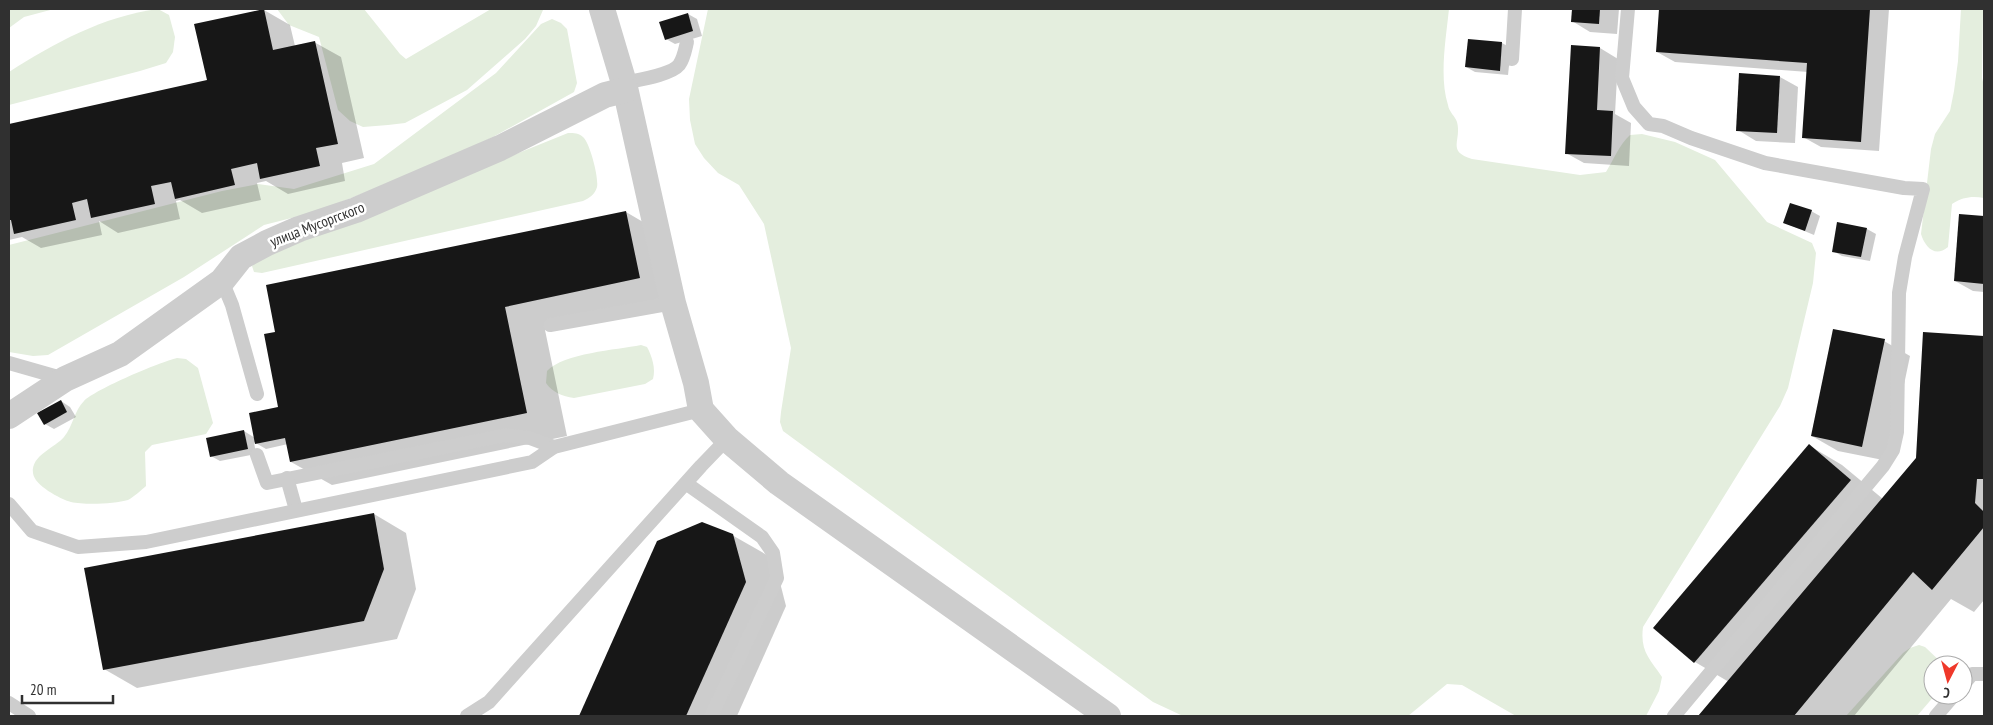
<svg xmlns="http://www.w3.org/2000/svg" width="1993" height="725" font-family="'PT Sans Narrow',sans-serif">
<rect width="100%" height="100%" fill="#fff"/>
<!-- green -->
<g fill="#e4eede">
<polygon points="9,9 54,9 24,17 9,28"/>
<path d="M158 9 169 15 175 37 173 52 166 63 140 71 9 105V72C54 43 104 16 158 9Z"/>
<polygon points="277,9 364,9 400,54 406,59 491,9 543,10 536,26 525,39 467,90 405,123 388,125 363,127 350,121 338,110 319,37 289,25"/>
<path d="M708 9H1449C1446 38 1439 77 1448 105 1449 112 1455 116 1457 122 1462 141 1446 151 1472 159L1580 175 1606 172C1614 159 1619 145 1630 135L1642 134 1675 142 1715 160 1767 222 1812 243 1816 253 1813 283 1788 388 1780 406 1643 627C1640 651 1649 658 1662 677L1659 691 1646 716H1516L1462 685 1447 684 1408 716H1183L1153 702 783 431 780 422 781 412 791 348 764 224 739 185 718 173 704 158 695 144 690 120 689 99Z"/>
<path d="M1961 9H1983L1982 78 1984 86V198C1972 196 1963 197 1952 204L1948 247C1935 258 1925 247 1921 234L1931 149 1935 134 1950 111 1954 91 1958 61Z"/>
<polygon points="552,19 561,23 567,29 577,83 574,92 493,137 423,170 315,212 264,225 184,277 48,355 33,356 9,352 9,245 222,191 258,184 294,189 374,164 496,73 541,24"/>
<path d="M568 133C574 133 579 133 583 137 590 143 599 178 597 187 595 194 590 198 583 201L262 273 254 272 252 266 256 262 276 251Z"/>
<path d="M641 345 647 347C652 356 656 369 653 379L645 384 574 398C562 396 553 393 546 383L547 371C564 353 616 350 641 345Z"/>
<path d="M177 358 186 359 198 368 213 423 206 434 152 445 145 452 146 486C141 490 134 497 128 500 115 504 84 505 71 502 60 499 34 485 33 473 31 455 55 448 64 437 73 426 74 411 84 401 96 389 160 362 177 358Z"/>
<polygon points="1919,645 1925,647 1944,665 1933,665 1933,695 1935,695 1917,716 1846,716 1903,653 1910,648"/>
</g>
<!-- shadow -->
<g fill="#0003">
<polygon points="1573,9 1619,9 1617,34 1590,32 1572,21"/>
<polygon points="1660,9 1889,9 1879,151 1821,147 1803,137 1808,72 1675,62 1657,52"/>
<polygon points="264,10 290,25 295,46 314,42 341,57 364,158 342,163 345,181 288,194 266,181 257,183 261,200 202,213 180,200 176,201 180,219 118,233 99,221 102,235 41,248 22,237 9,240 9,126 209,81"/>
<polygon points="688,14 697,19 702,36 675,44 666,39"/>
<polygon points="1502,43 1511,48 1508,75 1475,72 1466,67"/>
<polygon points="1600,48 1618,59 1615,114 1631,123 1629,166 1584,163 1566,153"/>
<polygon points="1780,77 1798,87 1795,143 1756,141 1738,130"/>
<polygon points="1811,211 1820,216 1814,235 1785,223"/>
<polygon points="626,212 667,236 681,301 545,330 567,436 332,485 291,462 288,444 266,449 254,442 256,454 220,461 211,456 244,431 255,438 281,409 277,333"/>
<polygon points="1960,216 1984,218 1984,292 1973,291 1955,281"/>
<polygon points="1867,229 1876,234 1870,261 1842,256 1833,251"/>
<polygon points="1924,334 1984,337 1984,600 1974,612 1951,599 1854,716 1700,716 1729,682 1695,662 1654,627 1810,446 1842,465 1883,499 1917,459"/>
<polygon points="1884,341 1910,356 1888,461 1838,451 1812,436"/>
<polygon points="61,401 70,407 76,417 54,429 45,424"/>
<polygon points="374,514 406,533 416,589 397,639 137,688 104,669"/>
<polygon points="732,535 774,559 786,606 737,716 580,716 658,542"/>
</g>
<!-- building -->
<g fill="#171717">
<polygon points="264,9 273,50 315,41 338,144 316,148 320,166 260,179 257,163 231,169 235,185 175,199 171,182 151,186 155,204 91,218 87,199 72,203 76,220 14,234 11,220 9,220 9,124 207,80 194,24"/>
<polygon points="1572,9 1600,9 1599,24 1571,22"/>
<polygon points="1659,9 1870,9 1861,142 1802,138 1807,63 1656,52"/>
<polygon points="688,13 693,31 665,40 659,22"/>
<polygon points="1468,39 1502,42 1500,71 1465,67"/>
<polygon points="1571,45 1600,47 1597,110 1613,111 1611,156 1565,154"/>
<polygon points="1739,73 1780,76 1777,133 1736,131"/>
<polygon points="1790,203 1812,210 1805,231 1783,223"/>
<polygon points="626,211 640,278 505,307 527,413 290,462 285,438 255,444 249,413 278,407 264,334 275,332 266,285"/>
<polygon points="1959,214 1984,216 1984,284 1954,281"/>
<polygon points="1837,222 1867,228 1861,257 1832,252"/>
<polygon points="1833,329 1885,339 1862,447 1811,436"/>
<polygon points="1923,332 1984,336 1984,479 1977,479 1975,503 1984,512 1984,527 1932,590 1913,572 1794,716 1698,716 1916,458"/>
<polygon points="61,400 67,412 44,425 37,413"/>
<polygon points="244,430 248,449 210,457 206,438"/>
<polygon points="1809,444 1851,480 1694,663 1653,628"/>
<polygon points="374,513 384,569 364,621 103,670 84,568"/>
<polygon points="702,522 733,534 746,582 686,716 579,716 657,541"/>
</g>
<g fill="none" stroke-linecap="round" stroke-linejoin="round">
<!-- lane -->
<g stroke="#cdcdcd" stroke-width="14">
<polyline points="1628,9 1622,78 1634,107 1649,124 1663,126 1691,138 1765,163 1904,188 1923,189 1905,257 1899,293 1897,432 1893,450 1883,466 1674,716"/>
<polyline points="1512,59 1515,9"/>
<path d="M624 83C637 80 671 75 679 65 684 58 685 50 687 42"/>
<polyline points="222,281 232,305 257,394"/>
<polyline points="550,325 673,303"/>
<polyline points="9,363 65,379"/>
<polyline points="257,455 267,483 506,435 530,438 554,447"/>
<polyline points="287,478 296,510"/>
<polyline points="687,484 762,537 773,553 777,578 711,716"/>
<polyline points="9,504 32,531 78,547 146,542 532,462 554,447 701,410"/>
<polyline points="1963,685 1972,674 1984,674"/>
<polyline points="9,703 29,716"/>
<polyline points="467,716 489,702 701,466 727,439"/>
<polyline points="1936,716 1954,695"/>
</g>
<!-- street -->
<g stroke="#cdcdcd" stroke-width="26">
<polyline points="602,9 624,83 673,303 696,383 701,410 727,439 779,483 1108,716"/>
<polyline points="9,416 65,379 120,354 222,281 241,257 267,243 299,229 356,210 500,148 605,95 625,90"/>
</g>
</g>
<g text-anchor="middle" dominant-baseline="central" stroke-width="5" stroke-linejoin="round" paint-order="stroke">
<!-- street labels -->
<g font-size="15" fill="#303030" stroke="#fff">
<text transform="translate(317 224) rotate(-21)">улица Мусоргского</text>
</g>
</g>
<!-- border -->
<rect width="1993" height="725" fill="none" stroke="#303030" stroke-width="20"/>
<!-- north arrow -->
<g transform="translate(1948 680) rotate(186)"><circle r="24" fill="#ffffff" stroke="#acacac"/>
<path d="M0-4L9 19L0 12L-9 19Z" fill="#ef382a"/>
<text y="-8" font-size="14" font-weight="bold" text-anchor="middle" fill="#303030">С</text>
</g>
<!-- scale -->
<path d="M22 695v8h91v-8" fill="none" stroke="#303030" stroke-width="2.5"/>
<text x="30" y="695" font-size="15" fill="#303030" stroke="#ffffff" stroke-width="4" paint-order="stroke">20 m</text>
</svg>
